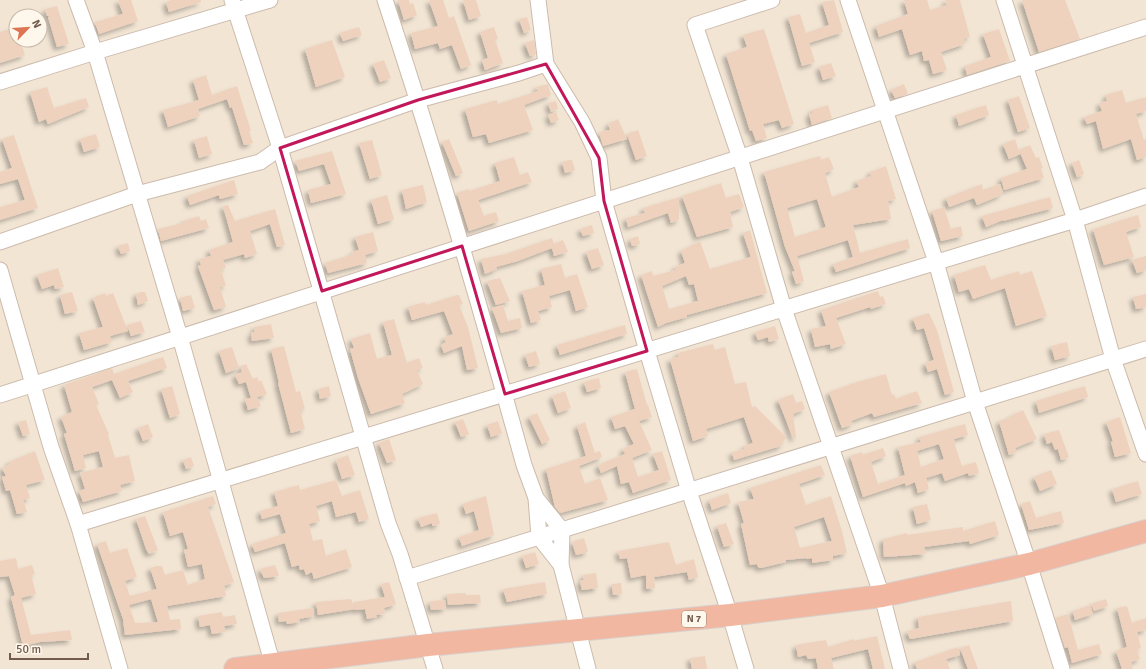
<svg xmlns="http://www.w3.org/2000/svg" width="1146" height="669" font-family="Signika,sans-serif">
<defs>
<filter id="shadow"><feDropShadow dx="-3.5" dy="3.5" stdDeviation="2" flood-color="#0004"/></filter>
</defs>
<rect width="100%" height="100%" fill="#fbf3e5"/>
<!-- residential -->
<path fill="#f2e5d4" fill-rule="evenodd" d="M0 0H1146V669H0ZM16 16H40V40H16Z"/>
<!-- building -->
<g fill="#eed2be" fill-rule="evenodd" filter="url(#shadow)">
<polygon points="118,0 131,0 138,21 99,34 95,22 123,14"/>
<polygon points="171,0 201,0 201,2 169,12 166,2"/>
<polygon points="398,0 409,0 410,4 413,3 417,15 404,20"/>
<polygon points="429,0 443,0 449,18 454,16 471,65 461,69 452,45 440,49 438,43 415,49 411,33 438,26"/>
<polygon points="463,0 476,0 481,16 469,20"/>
<polygon points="834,0 843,32 809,43 815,62 802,66 788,17 800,14 806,33 829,25 822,2"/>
<polygon points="904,0 927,0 930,10 947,5 945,0 960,0 970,37 964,38 965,44 941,52 947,70 933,74 929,60 924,61 922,51 910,55 902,29 879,37 876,26 908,14"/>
<polygon points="1022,0 1065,0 1080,39 1039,52"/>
<polygon points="57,6 69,44 57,47 48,17 51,16 47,16 45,9"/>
<polygon points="527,17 531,30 524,33 519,19"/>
<polygon points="16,27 16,40 20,40 25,55 0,63 0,32"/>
<polygon points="359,27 362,35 343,41 340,33"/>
<polygon points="494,27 498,39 495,40 503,63 485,70 482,60 488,58 480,32"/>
<polygon points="764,29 794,124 782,128 779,120 763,124 767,138 756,141 752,130 750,131 726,54 747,47 743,35"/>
<polygon points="999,29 1010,61 967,75 965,66 991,57 983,34"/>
<polygon points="332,40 345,77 316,87 305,49"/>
<polygon points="534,40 536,54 530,56 525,43"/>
<polygon points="384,60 391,78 380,82 373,64"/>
<polygon points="831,63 836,76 823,80 819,67"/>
<polygon points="206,75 212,95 237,86 251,131 249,131 253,143 244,145 232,107 230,108 227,99 198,109 200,116 168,127 163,110 199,100 193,80"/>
<polygon points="548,84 551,95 524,105 533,130 489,143 486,134 473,137 465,109 497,100 498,104 538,91 536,87"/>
<polygon points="904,84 908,94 895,98 891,90"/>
<polygon points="47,87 54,108 86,98 89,107 48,124 46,119 39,122 30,92"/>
<polygon points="1122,90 1126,103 1146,97 1146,111 1136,114 1144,140 1146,139 1146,157 1137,160 1131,139 1103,149 1096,121 1087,124 1084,117 1102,111 1099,103 1107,101 1106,95"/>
<polygon points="1019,96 1030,128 1018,132 1008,100"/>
<polygon points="556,101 558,109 551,112 548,103"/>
<polygon points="828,105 832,118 812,125 809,114 812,113 812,110"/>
<polygon points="986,105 989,115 959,126 956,115"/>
<polygon points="556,112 559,120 551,123 548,115"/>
<polygon points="618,119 627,139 603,146 599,132 610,130 608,124"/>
<polygon points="638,130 647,156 636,160 627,134"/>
<polygon points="96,134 100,147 84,152 80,139"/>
<polygon points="14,135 38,208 0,220 0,207 25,200 18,179 0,184 0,172 12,168 2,139"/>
<polygon points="207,136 212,154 199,158 194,140"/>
<polygon points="449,139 463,173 456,176 442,142"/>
<polygon points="1015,139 1020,154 1009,159 1003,144"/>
<polygon points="372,140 382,175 370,179 359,143"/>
<polygon points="1030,145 1036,158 1039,157 1043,168 1041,169 1044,178 1004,190 1001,178 1027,169 1019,150"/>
<polygon points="332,151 346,194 311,203 308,190 331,184 324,164 299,171 295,161"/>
<path d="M820 156 821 160 829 157 834 169 825 173 832 197 859 187 856 181 871 176 870 172 886 166 896 199 888 201 891 219 853 225 860 253 908 239 910 248 836 272 833 264 853 257 848 240 797 256 804 281 796 284 792 272 795 271 785 247 764 172ZM817 199 826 227 795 237 787 208Z"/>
<polygon points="514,157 520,175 528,172 532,182 478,200 484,216 496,212 499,221 469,231 457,193 469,189 469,191 500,181 495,163"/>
<polygon points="569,160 572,160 575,170 565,173 562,162"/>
<polygon points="1079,160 1084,174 1077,177 1072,163"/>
<polygon points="234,180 238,194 220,199 219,195 190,205 187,196"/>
<polygon points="721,183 726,198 739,194 744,207 730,212 733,227 697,237 682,196"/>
<polygon points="982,184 983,190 1000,184 1003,192 999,196 977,205 974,198 949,207 946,198"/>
<polygon points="423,185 427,202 406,209 402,190"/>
<polygon points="387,195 394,219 378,224 371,200"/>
<polygon points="679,197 679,220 671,223 668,213 628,227 626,218 645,213 643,208"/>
<polygon points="1050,197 1053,208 1003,221 1003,220 986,227 982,216"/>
<polygon points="228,205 235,221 275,209 285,245 277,247 270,224 250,231 257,254 245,258 244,254 223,260 226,268 221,269 226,286 220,287 226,307 214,310 198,266 201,265 199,259 211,256 209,250 233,242 223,206"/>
<polygon points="944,207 951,229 961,226 963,236 941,241 932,211"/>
<polygon points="1138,215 1141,227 1126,232 1134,257 1104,265 1093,229"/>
<polygon points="199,216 201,221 206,219 209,228 161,241 158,229 183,223 183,221"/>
<polygon points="592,225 594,233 583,236 580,229"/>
<path d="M750 230 767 293 687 315V317L666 323 658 327 641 275 652 271 653 276 676 270 675 267 685 263 681 251 700 241 710 269 751 257 743 233ZM686 276 689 285 694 284 698 301 669 309 662 286Z"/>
<polygon points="373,232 378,251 365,255 367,263 328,273 325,263 353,254 352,252 359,250 355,237"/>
<polygon points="638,236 640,244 632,246 630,239"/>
<polygon points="552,238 554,244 563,240 568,252 554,256 552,248 518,261 496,267 497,269 485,274 481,259 506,254"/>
<polygon points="128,243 130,251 121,254 118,246"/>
<polygon points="598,248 604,265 592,269 586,252"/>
<polygon points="1146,256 1146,270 1137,273 1132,260"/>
<polygon points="561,264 565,278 577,274 588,307 576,311 570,290 549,296 552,307 538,311 541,320 531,323 522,291 545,285 541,269"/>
<polygon points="985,265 991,280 1019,271 1020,275 1032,271 1047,316 1016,326 1005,288 973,299 969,289 959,292 954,275"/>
<polygon points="58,268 64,287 55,289 54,285 42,289 37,275"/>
<polygon points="500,278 510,301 496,305 487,281"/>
<polygon points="878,291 880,297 883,296 886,304 871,309 870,307 836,318 846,344 831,349 830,344 815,347 811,329 826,326 821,310"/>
<polygon points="72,292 78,311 65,314 60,295"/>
<polygon points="141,292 145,292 148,301 138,305 136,294"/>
<polygon points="105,293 106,296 113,293 128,331 110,336 112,342 84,350 79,333 103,327 93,298"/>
<polygon points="1146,294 1146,307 1136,309 1133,297"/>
<polygon points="191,295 195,308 183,311 180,298"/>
<polygon points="457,295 459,295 463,304 459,305 468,327 478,368 467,370 462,346 444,353 441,345 446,342 444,338 453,334 444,311 412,320 408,307 425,302 426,305"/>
<polygon points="503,305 508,321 520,318 522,328 501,333 492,308"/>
<polygon points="929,313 937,330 954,392 945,395 937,369 928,372 925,363 934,360 924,328 917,330 913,318"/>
<polygon points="394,319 407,363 419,358 423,368 417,370 423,384 402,394 405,403 371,414 358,378 350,349 354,348 351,339 370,333 377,359 392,355 383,322"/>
<polygon points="141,321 145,332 131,336 127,325"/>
<polygon points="271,324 274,338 252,341 251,333 255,332 254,327"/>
<polygon points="625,325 627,334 560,355 557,345"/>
<polygon points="775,326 779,339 769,342 768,337 758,340 755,332"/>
<polygon points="1067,342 1070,356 1055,360 1051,346"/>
<polygon points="713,344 715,350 725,347 735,384 746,382 752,407 755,406 786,437 781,446 734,460 732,452 744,449 744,446 753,443 744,417 706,429 708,436 693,441 670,359 678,357 678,353"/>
<polygon points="284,346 296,392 300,391 305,409 300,410 305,429 291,433 278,383 279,383 271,349"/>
<polygon points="232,347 239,368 226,373 219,351"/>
<polygon points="536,351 540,364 529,367 525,355"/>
<polygon points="163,357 167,368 128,381 133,392 120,398 112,380 92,387 99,404 96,405 109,434 108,435 115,458 129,455 135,481 120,485 122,491 83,502 79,491 85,489 80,473 103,467 99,451 83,455 86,468 75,471 64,434 67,433 61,417 72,412 64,385 112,368 114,374"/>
<polygon points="246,364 253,379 257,377 259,382 261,380 267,394 257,397 261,406 248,410 245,399 251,398 246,382 239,384 235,375 242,372 241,366"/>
<polygon points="637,369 647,405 648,405 652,417 639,421 652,450 632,458 638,477 659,470 653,454 662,451 671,480 633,493 629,482 621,484 617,466 601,473 598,465 625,454 623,449 634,444 625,426 615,429 611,417 635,409 625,372"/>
<polygon points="886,374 892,395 894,394 896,399 917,391 922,403 874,417 872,413 851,421 853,424 842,428 829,392 857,382"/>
<polygon points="599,378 601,388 587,392 584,382"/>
<polygon points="172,386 180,414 170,418 161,389"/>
<polygon points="329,386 331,396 320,399 318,389"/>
<polygon points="1085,386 1088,397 1039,413 1036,401"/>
<polygon points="565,391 571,408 558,413 552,396"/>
<polygon points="793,394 796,403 802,401 805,409 793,414 796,438 793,438 778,400"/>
<polygon points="1023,410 1037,439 1015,448 1017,452 1009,455 999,421 1011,417 1011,416"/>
<polygon points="537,413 550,440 542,444 529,417"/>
<polygon points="1120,417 1131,453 1115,457 1111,442 1113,441 1106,422"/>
<polygon points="463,419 469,434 461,437 455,422"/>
<polygon points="26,420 30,434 23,436 18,422"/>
<polygon points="498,421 502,433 491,437 487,425"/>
<polygon points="585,422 595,453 600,451 602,457 579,466 585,484 600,478 608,500 560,513 555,507 546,469 586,456 577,426"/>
<polygon points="148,424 153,437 143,441 138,428"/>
<path d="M965 424 968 435 954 439 956 448 962 466 976 462 979 473 969 476 968 473 945 481 942 473 926 478 929 489 918 493 915 482 906 486 905 483 863 497 850 456 862 452 863 455 883 448 886 456 871 462 878 484 905 475 898 447 921 442 919 437ZM939 444 944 459 921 467 917 451Z"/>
<polygon points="1059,430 1069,457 1061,460 1058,449 1055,450 1052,442 1047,444 1044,434"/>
<polygon points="389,439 396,460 387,463 379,443"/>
<polygon points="35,451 45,480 26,485 30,498 23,500 27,512 17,514 10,490 6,491 2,477 6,476 2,468 10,464 9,462"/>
<polygon points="348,455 355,475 342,479 336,460"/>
<polygon points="191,457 194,466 186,469 183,460"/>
<path d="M821 465 825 475 799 484 806 505 831 496 842 531 847 553 833 556V560L812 563V558L806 559V558L786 560V562L761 568 758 567 757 564 750 565 741 524 744 523 738 502 754 499 750 488ZM824 517 832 541 800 548 794 527Z"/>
<polygon points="1051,470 1057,484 1040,491 1034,477"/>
<polygon points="336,480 342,496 360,490 369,519 359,522 356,512 336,517 332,501 316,506 320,521 309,524 313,541 322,539 326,556 346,549 352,567 314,579 312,572 306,575 304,569 300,570 299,565 292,567 285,543 255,552 252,544 286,533 280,514 262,519 260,511 278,506 274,492 299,485 300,490"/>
<polygon points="1138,481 1142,494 1116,502 1112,489"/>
<polygon points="728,493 731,503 712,510 709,500"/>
<path d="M213 496 216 504 208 507 234 582 224 586 226 596 167 606 170 620 180 619 181 629 125 635 123 619 97 544 106 541 110 553 127 548 137 577 125 581 130 596 157 589 150 568 157 566H162L165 575 183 570 188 585 205 579 202 564 188 567 184 550 188 549 183 532 170 536 163 512ZM151 599 158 622 135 623 129 605Z"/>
<polygon points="486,496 494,535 462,546 459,537 479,530 474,511 466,514 463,504"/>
<polygon points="1030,501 1036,518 1061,511 1064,523 1029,530 1021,504"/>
<polygon points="927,504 931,520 917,524 913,507"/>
<polygon points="437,513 440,524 432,526 432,523 421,527 418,518"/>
<polygon points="145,516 158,550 149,554 146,549 136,519"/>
<polygon points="995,521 999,535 970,544 969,541 924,547 926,554 884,557 883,539 907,533 907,535 963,527 963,531"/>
<polygon points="726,523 734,544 724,547 717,526"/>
<polygon points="584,538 588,552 576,555 572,542"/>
<polygon points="669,542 676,565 694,559 698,577 689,580 687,572 654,577 655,588 646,589 646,575 631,578 627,558 620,559 618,551"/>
<polygon points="535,552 539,564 526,568 522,556"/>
<polygon points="16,558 18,569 32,565 35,574 31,575 36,594 21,598 31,635 70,630 72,640 40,642 23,646 11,597 15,595 9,576 0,577 0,561"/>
<polygon points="275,565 279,576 264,578 260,569"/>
<polygon points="596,573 598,588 582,590 580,581 584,580 583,575"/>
<polygon points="389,582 396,604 384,608 385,614 376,615 377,617 367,619 365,609 355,610 354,602 385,597 381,584"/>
<polygon points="545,582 547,594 507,602 503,589"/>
<polygon points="621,583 622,594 613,595 612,584"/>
<polygon points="466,593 466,595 480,595 481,603 448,605 447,594"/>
<polygon points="351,599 355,609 318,615 316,602"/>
<polygon points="1106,599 1108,606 1094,611 1091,604"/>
<polygon points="445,600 446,609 431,610 430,601"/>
<polygon points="1011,601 1013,621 910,639 907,631 919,628 918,617"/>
<polygon points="1090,605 1093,614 1075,620 1073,611"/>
<polygon points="1127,606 1132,623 1146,618 1146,630 1137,632 1141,648 1137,649 1140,659 1131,662 1133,669 1122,669 1116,651 1127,647 1117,608"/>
<polygon points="313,608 314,616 299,619 300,622 287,624 286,621 279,622 278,613"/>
<polygon points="222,612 223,617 235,615 237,624 224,626 225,632 212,634 210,625 200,627 198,616"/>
<polygon points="1068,614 1078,650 1099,644 1102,654 1072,663 1068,647 1065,648 1055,618"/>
<polygon points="877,636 885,669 873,669 868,649 831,658 834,669 818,669 816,658 808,659 806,655 798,657 796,645 826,640 828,647 854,639 854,641"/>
<polygon points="969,645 978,669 968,669 960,648"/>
<polygon points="958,647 960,655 946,659 950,669 917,669 915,662"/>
<polygon points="705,656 707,669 692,669 690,658"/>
</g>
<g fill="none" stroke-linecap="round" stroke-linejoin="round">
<!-- minor casing -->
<g stroke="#ccbbac" stroke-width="17">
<g id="minor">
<polyline points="76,0 95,52 180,337 274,669"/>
<polyline points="232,0 280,148 388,523 400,554 435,669"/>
<path d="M385 0C436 154 481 309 524 465L536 498 539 537 561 565 588 669"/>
<polyline points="538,0 546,64 582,122 599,158 604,201 647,351 689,491 730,615 746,669"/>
<polyline points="772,0 695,25 740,158 784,309 882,596 901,669"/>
<polyline points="848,0 936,262 975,402 1029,564 1062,669"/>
<polyline points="1004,0 1075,220 1113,359 1146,454"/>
<polyline points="0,82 95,52 270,0"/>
<polyline points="0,242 137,194 260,162 280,148 418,100 519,73 546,64"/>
<polyline points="0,270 51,447 78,524 120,669"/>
<polyline points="0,395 1146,27"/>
<polyline points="536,498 562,530 561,565"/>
<polyline points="78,524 1075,220 1146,196"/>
<polyline points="407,578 1146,349"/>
</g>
</g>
<!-- highway casing -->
<g stroke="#d8d1cd" stroke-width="24">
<polyline id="highway" points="235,669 428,645 730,615 882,596 1029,564 1146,531"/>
</g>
<!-- minor -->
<use href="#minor" stroke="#fff" stroke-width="15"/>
<!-- highway -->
<use href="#highway" stroke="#f1b7a0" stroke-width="22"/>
</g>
<!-- marked area -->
<path fill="none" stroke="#c2185b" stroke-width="3" stroke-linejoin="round" d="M546 64 599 158 604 201 647 351 505 394 462 246 322 291 280 148 418 100Z"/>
<g text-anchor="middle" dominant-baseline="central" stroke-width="3" stroke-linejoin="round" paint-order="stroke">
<!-- shield labels -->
<rect fill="#fef7eb" stroke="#9c897c" stroke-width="1" x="682" y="611" width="24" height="16" rx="3"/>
<g font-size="10" font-weight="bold" fill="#725a4c">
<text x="694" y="619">N 7</text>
</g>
</g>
<!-- north arrow -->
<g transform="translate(28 28) rotate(65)"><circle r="19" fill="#fef7eb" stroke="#c6b8ab"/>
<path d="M0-3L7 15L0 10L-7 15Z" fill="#dd7452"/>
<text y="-6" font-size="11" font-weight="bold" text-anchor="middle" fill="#725a4c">N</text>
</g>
<!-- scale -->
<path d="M10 653v6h78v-6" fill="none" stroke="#725a4c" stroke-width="2"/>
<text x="16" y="653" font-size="12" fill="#725a4c" stroke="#fef7eb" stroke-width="3" paint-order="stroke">50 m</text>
</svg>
